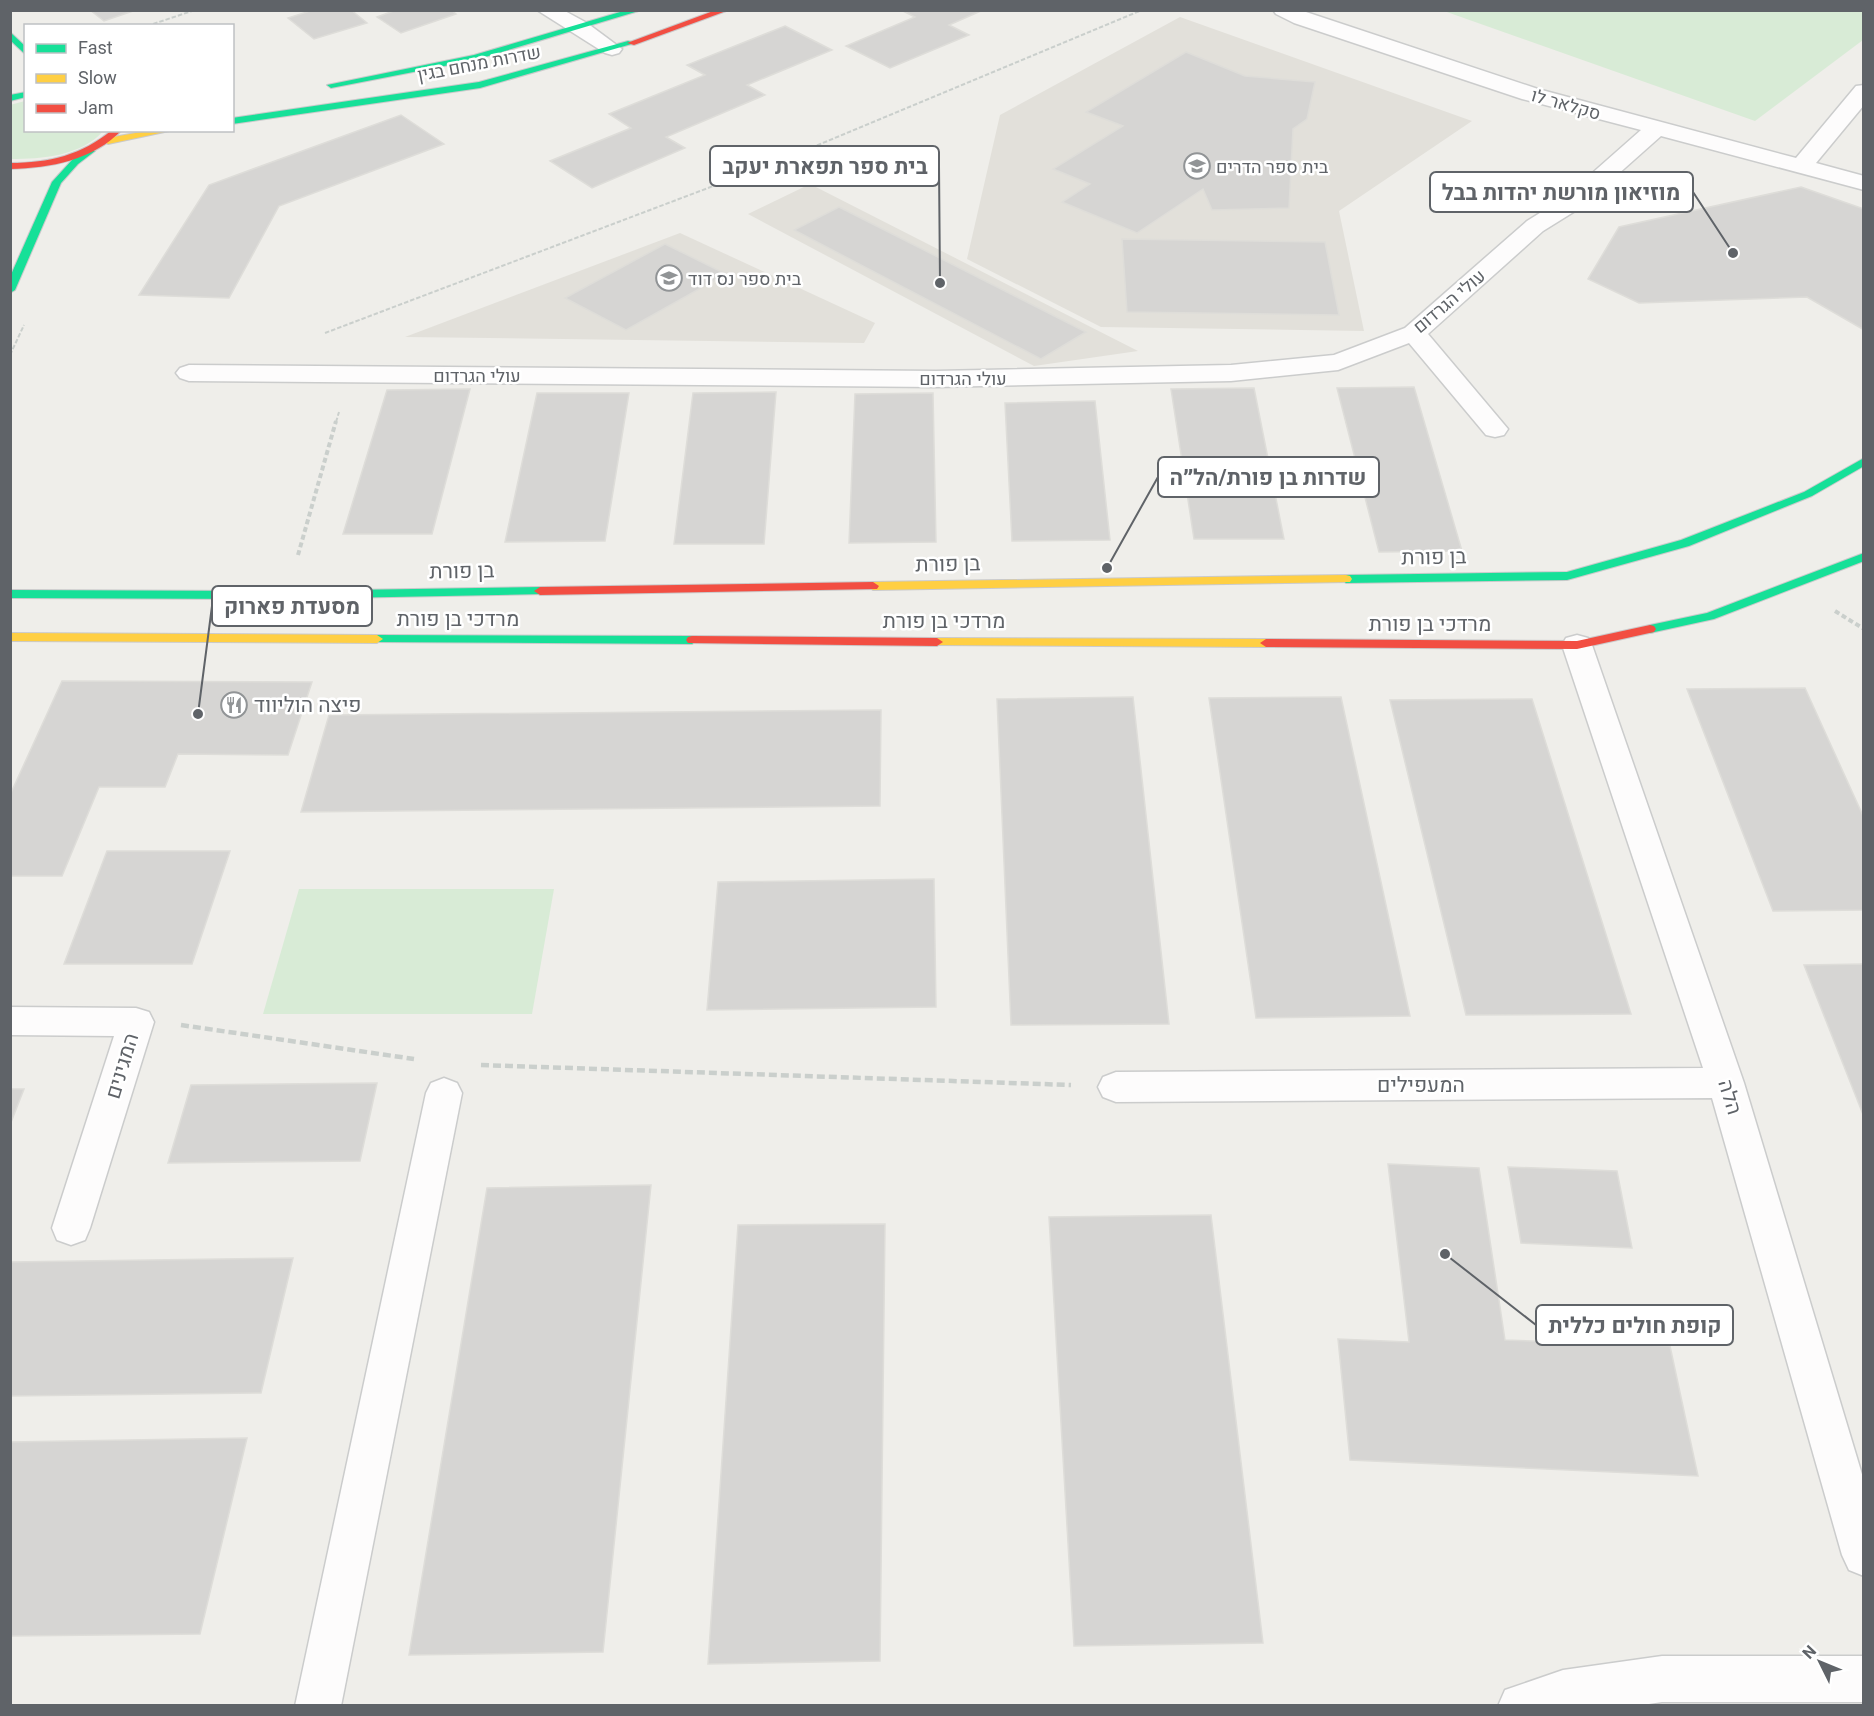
<svg xmlns="http://www.w3.org/2000/svg" width="1874" height="1716" font-family="Roboto,Heebo,sans-serif">
<rect width="100%" height="100%" fill="#efeeea"/>
<!-- education -->
<g fill="#e2e0da">
<polygon points="1180,17 1472,121 1339,211 1364,331 1101,327 967,259 1000,115"/>
<polygon points="810,184 1138,351 1034,366 748,214"/>
<polygon points="680,233 875,323 864,343 405,337"/>
</g>
<!-- green -->
<g fill="#d8ebd6">
<polygon points="1444,11 1863,11 1863,40 1755,121"/>
<path d="M25 101 26 130 103 131C82 156 41 159 11 159L10 105Z"/>
<polygon points="299,889 554,889 532,1014 263,1014"/>
</g>
<!-- building -->
<g fill="#d6d5d3" stroke="#deddd9" stroke-width="1.5">
<polygon points="90,10 136,10 104,21"/>
<polygon points="313,10 351,10 367,23 314,39 288,18"/>
<polygon points="396,10 451,10 456,14 401,33 377,17"/>
<polygon points="901,10 983,10 949,25 969,35 890,68 846,46 915,17"/>
<polygon points="785,26 832,50 747,85 765,95 666,137 685,148 592,188 550,161 631,128 609,114 705,75 687,65"/>
<polygon points="1186,52 1245,76 1315,82 1307,119 1293,129 1289,208 1212,210 1203,189 1137,233 1062,202 1090,184 1053,169 1123,126 1086,112"/>
<polygon points="401,115 444,144 279,206 229,298 139,295 209,185"/>
<polygon points="1801,187 1864,209 1864,330 1807,297 1639,303 1588,279 1619,227"/>
<polygon points="839,207 1086,332 1041,359 794,230"/>
<polygon points="1122,239 1325,242 1339,315 1127,312"/>
<polygon points="665,244 726,274 626,330 565,298"/>
<polygon points="1414,387 1462,551 1379,552 1337,388"/>
<polygon points="1254,388 1284,539 1194,539 1171,389"/>
<polygon points="470,389 432,534 343,534 387,390"/>
<polygon points="776,392 764,544 674,544 693,393"/>
<polygon points="537,393 629,393 605,541 505,542"/>
<polygon points="933,393 936,542 849,543 855,394"/>
<polygon points="1095,401 1110,540 1012,541 1005,403"/>
<polygon points="62,681 312,682 288,755 178,754 165,787 99,787 62,876 10,876 10,795"/>
<polygon points="1805,688 1864,818 1864,910 1773,911 1687,689"/>
<polygon points="1133,697 1169,1024 1011,1025 997,699"/>
<polygon points="1341,697 1410,1016 1256,1018 1209,698"/>
<polygon points="1532,699 1631,1014 1466,1015 1390,700"/>
<polygon points="881,710 880,806 301,812 329,715"/>
<polygon points="107,851 230,851 192,964 64,964"/>
<polygon points="934,879 936,1007 707,1010 718,882"/>
<polygon points="1864,964 1864,1117 1804,965"/>
<polygon points="377,1083 360,1161 168,1163 191,1085"/>
<polygon points="10,1089 24,1089 10,1125"/>
<polygon points="1388,1164 1479,1168 1505,1340 1670,1346 1698,1476 1350,1460 1338,1339 1409,1342"/>
<polygon points="1508,1167 1617,1171 1632,1248 1521,1243"/>
<polygon points="651,1185 603,1652 409,1655 487,1188"/>
<polygon points="1211,1215 1263,1643 1074,1646 1049,1217"/>
<polygon points="885,1224 880,1661 708,1664 738,1225"/>
<polygon points="293,1258 261,1393 10,1396 10,1262"/>
<polygon points="247,1438 200,1634 10,1636 10,1442"/>
</g>
<g fill="none" stroke-linecap="round" stroke-linejoin="round">
<!-- street casing -->
<g stroke="#cbcccc" stroke-width="3">
<g id="street">
<polygon points="537,10 563,10 587,23 622,49 619,53 612,55 605,53"/>
<polygon points="1273,10 1300,10 1538,89 1796,158 1856,86 1864,85 1864,105 1816,163 1864,176 1864,190 1661,136 1580,208 1543,231 1428,334 1508,429 1504,435 1495,437 1486,435 1409,343 1338,370 1231,381 936,387 189,381 180,378 176,373 180,368 189,365 936,371 1231,365 1334,355 1405,328 1527,221 1564,198 1641,130 1522,99 1294,23 1276,14"/>
<polygon points="1577,635 1588,638 1592,645 1744,1083 1864,1481 1864,1576 1849,1570 1842,1555 1712,1098 1116,1102 1103,1097 1098,1087 1103,1077 1116,1072 1703,1068 1562,645 1566,638"/>
<polygon points="10,1007 136,1008 149,1012 154,1022 90,1228 85,1240 71,1245 57,1240 52,1228 114,1036 10,1035"/>
<polygon points="444,1078 457,1083 462,1093 341,1706 295,1706 426,1093 431,1083"/>
<polygon points="1662,1656 1864,1656 1864,1702 1662,1702 1636,1706 1498,1706 1505,1690 1563,1670"/>
</g>
</g>
<!-- fast casing -->
<g stroke="#cacacb" stroke-width="2">
<g id="fast">
<polygon points="627,10 642,10 475,60 331,88 327,85 474,55"/>
<polygon points="10,32 26,47 26,55 10,40"/>
<polygon points="628,41 635,43 480,88 232,124 232,118 479,82"/>
<polygon points="26,92 26,97 10,101 10,95"/>
<polygon points="87,149 95,151 78,164 61,183 15,290 10,293 10,277 52,182 72,160"/>
<polygon points="1864,458 1864,466 1812,496 1689,546 1567,580 1346,583 1340,579 1346,575 1567,572 1681,540 1804,492"/>
<polygon points="1864,553 1864,561 1714,619 1650,633 1644,629 1650,625 1707,613"/>
<polygon points="540,587 544,588 546,591 544,594 286,599 10,598 10,590 286,591"/>
<polygon points="377,635 692,636 698,640 692,644 373,642 371,639 373,636"/>
</g>
</g>
<!-- slow casing -->
<g stroke="#cacacb" stroke-width="2">
<g id="slow">
<polygon points="152,130 174,130 108,144 103,141 108,138"/>
<polygon points="1346,575 1350,576 1352,579 1350,582 873,590 867,586 873,582"/>
<polygon points="10,633 377,635 383,639 377,643 10,641"/>
<polygon points="937,638 1266,639 1272,643 1266,647 933,645 931,642"/>
</g>
</g>
<!-- jam casing -->
<g stroke="#cacacb" stroke-width="2">
<g id="jam">
<polygon points="716,10 729,10 634,45 627,43"/>
<path d="M112 130H122C93 160 51 168 10 169V163C49 163 82 155 112 130Z"/>
<polygon points="873,582 879,586 877,589 540,595 534,591 540,587"/>
<polygon points="1650,625 1654,626 1656,629 1654,632 1577,649 1266,647 1260,643 1266,639 1577,641"/>
<polygon points="692,636 937,638 943,642 937,646 688,643 686,640 688,637"/>
</g>
</g>
<!-- path-far2 -->
<g stroke="#cacfcc" stroke-width="2" stroke-dasharray="4.5 2" stroke-linecap="butt">
<polyline points="147,26 195,10"/>
<polyline points="325,333 782,160 1142,10"/>
<polyline points="10,355 24,325"/>
<polyline points="336,422 339,412"/>
</g>
<!-- path-far1 -->
<g stroke="#cacfcc" stroke-width="4" stroke-dasharray="5 3" stroke-linecap="butt">
<polyline points="298,555 336,421"/>
<polyline points="1835,611 1864,629"/>
</g>
<!-- path -->
<g stroke="#cacfcc" stroke-width="4.5" stroke-dasharray="8 4" stroke-linecap="butt">
<polyline points="181,1025 414,1059"/>
<polyline points="481,1065 1071,1085"/>
</g>
<!-- street -->
<use href="#street" fill="#fdfcfc" fill-rule="evenodd"/>
<!-- fast -->
<use href="#fast" fill="#16e098" fill-rule="evenodd"/>
<!-- slow -->
<use href="#slow" fill="#ffcf43" fill-rule="evenodd"/>
<!-- jam -->
<use href="#jam" fill="#f24e42" fill-rule="evenodd"/>
</g>
<!-- icons -->
<defs>
<g id="school-ring" transform="scale(1.35)"><circle r="9.5" fill="#fff" stroke="#919496" stroke-width="1.5"/><path d="M0-5L7-2L0 1L-7-2ZM-4 1L0 2.5L4 1V4Q0 6-4 4Z" fill="#919496"/></g>
<g id="restaurant-ring" transform="scale(1.35)"><circle r="9.5" fill="#fff" stroke="#919496" stroke-width="1.5"/><path d="M-5-6h1v4h1v-4h1v4h1v-4h1v5L-1.5 .5V6h-2V.5L-5-1ZM5-6V6H3V1.5H1.5Q1.5-4 5-6Z" fill="#919496"/></g>
</defs>
<g fill-rule="evenodd">
<use href="#school-ring" x="1197" y="166"/>
<use href="#school-ring" x="669" y="278"/>
<use href="#restaurant-ring" x="234" y="705"/>
</g>
<g text-anchor="middle" dominant-baseline="central" stroke-width="5" stroke-linejoin="round" paint-order="stroke">
<!-- far-street labels -->
<g font-size="18" fill="#5f6368" stroke="#fff">
<text transform="translate(479 63) rotate(-11)">שדרות מנחם בגין</text>
<text transform="translate(1566 104) rotate(16)">סקלאר לו</text>
<text transform="translate(1449 301) rotate(-40)">עולי הגרדום</text>
<text x="477" y="375">עולי הגרדום</text>
<text x="963" y="378">עולי הגרדום</text>
</g>
<!-- far-poi labels -->
<g font-size="18" fill="#5f6368" stroke="#fff" text-anchor="start">
<text x="1216" y="166">בית ספר הדרים</text>
<text x="688" y="278">בית ספר נס דוד</text>
</g>
<!-- street labels -->
<g font-size="21" fill="#5f6368" stroke="#fff">
<text transform="translate(1434 557) rotate(-1)">בן פורת</text>
<text transform="translate(948 564) rotate(-1)">בן פורת</text>
<text transform="translate(462 571) rotate(-1)">בן פורת</text>
<text x="458" y="619">מרדכי בן פורת</text>
<text x="944" y="621">מרדכי בן פורת</text>
<text x="1430" y="624">מרדכי בן פורת</text>
<text transform="translate(122 1066) rotate(-73)">המגינים</text>
<text x="1421" y="1085">המעפילים</text>
<text transform="translate(1730 1097) rotate(73)">הלה</text>
</g>
<!-- poi labels -->
<g font-size="21" fill="#5f6368" stroke="#fff" text-anchor="start">
<text x="254" y="705">פיצה הוליווד</text>
</g>
</g>
<!-- callouts -->
<path fill="none" stroke="#5f6368" stroke-width="2" d="M940 283L939 166M1733 253L1693 192M1107 568L1158 477M198 714L212 606M1445 1254L1536 1325"/>
<g fill="#5f6368" stroke="#fff" stroke-width="2">
<circle cx="940" cy="283" r="6"/>
<circle cx="1733" cy="253" r="6"/>
<circle cx="1107" cy="568" r="6"/>
<circle cx="198" cy="714" r="6"/>
<circle cx="1445" cy="1254" r="6"/>
</g>
<g fill="#fff" stroke="#5f6368" stroke-width="2">
<rect x="710" y="146" width="229" height="40" rx="6"/>
<rect x="1430" y="172" width="263" height="40" rx="6"/>
<rect x="1158" y="457" width="221" height="40" rx="6"/>
<rect x="212" y="586" width="160" height="40" rx="6"/>
<rect x="1536" y="1305" width="197" height="40" rx="6"/>
</g>
<g font-size="22" text-anchor="middle" font-weight="bold" fill="#5f6368">
<text x="825" y="174">בית ספר תפארת יעקב</text>
<text x="1561" y="200">מוזיאון מורשת יהדות בבל</text>
<text x="1268" y="485">שדרות בן פורת/הל״ה</text>
<text x="292" y="614">מסעדת פארוק</text>
<text x="1635" y="1333">קופת חולים כללית</text>
</g>
<!-- border -->
<rect width="1874" height="1716" fill="none" stroke="#5f6368" stroke-width="24"/>
<!-- legend -->
<rect x="24" y="24" width="210" height="108" fill="#ffffff" stroke="#bfc1c3" stroke-width="1.5"/>
<rect x="36" y="44" width="30" height="9" fill="#16e098" stroke="#bfc1c3" stroke-width="1.5"/>
<text x="78" y="54" font-size="18" fill="#5f6368">Fast</text>
<rect x="36" y="74" width="30" height="9" fill="#ffcf43" stroke="#bfc1c3" stroke-width="1.5"/>
<text x="78" y="84" font-size="18" fill="#5f6368">Slow</text>
<rect x="36" y="104" width="30" height="9" fill="#f24e42" stroke="#bfc1c3" stroke-width="1.5"/>
<text x="78" y="114" font-size="18" fill="#5f6368">Jam</text>
<!-- north arrow -->
<g transform="translate(1820 1662) rotate(313)" stroke="#ffffff" stroke-width="4.5" paint-order="stroke">
<path d="M0-4.5L10 22L0 15L-10 22Z" fill="#5f6368"/>
<text y="-9" font-size="16" font-weight="bold" text-anchor="middle" fill="#5f6368">N</text>
</g>
</svg>
